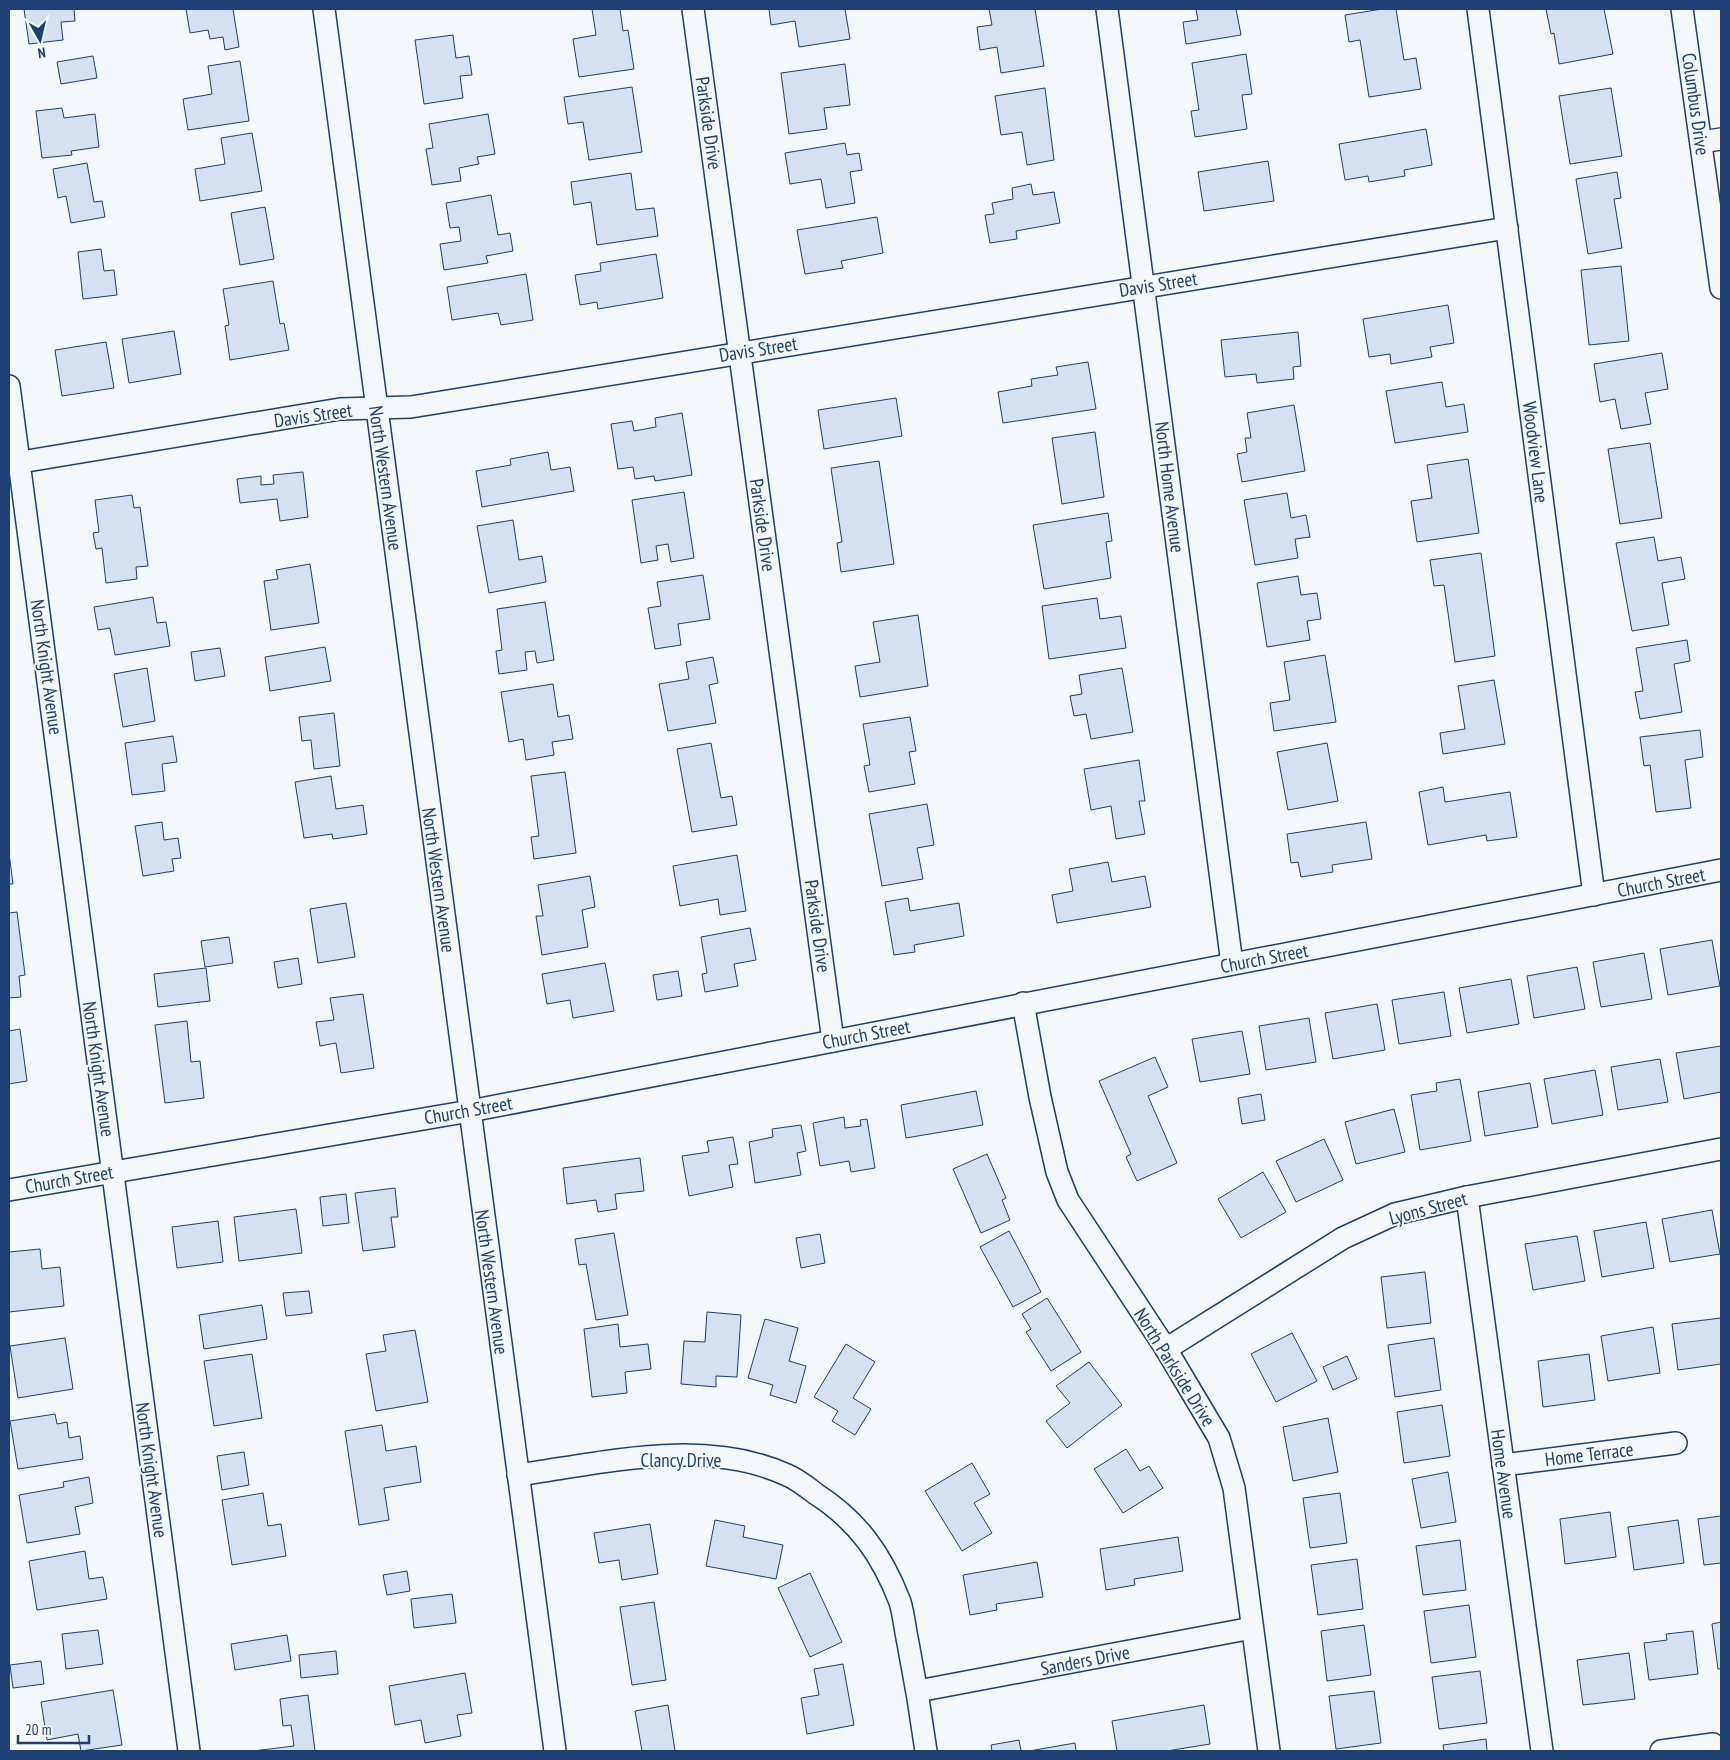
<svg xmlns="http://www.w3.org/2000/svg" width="1730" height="1760" font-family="'PT Sans Narrow',sans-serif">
<rect width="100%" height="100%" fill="#f4f7fb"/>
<!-- building -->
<g fill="#d5e0f0" stroke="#1d3f73">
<polygon points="24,9 74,9 75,21 61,22 63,40 29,44"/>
<polygon points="186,9 233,9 239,47 225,50 223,37 210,39 208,30 190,33"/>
<polygon points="592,9 620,9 623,31 628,30 634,69 579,77 573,39 596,35"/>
<polygon points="769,9 845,9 850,39 799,47 795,21 771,25"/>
<polygon points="989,9 1035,9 1044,66 1001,73 997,47 980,50 977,27 992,25"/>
<polygon points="1196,9 1236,9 1241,35 1186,44 1183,22 1198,20"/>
<polygon points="1382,9 1396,9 1404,60 1416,58 1421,89 1369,97 1360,40 1349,42 1345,15"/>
<polygon points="1546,9 1604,9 1613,54 1559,64 1554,33 1551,34"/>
<polygon points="453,35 456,58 469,56 472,75 460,76 463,98 424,104 415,40"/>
<polygon points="1246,54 1252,94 1242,95 1247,129 1195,137 1191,111 1199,110 1192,63"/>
<polygon points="93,56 97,78 61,84 57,62"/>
<polygon points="240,61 249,121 188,130 183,99 212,94 208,66"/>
<polygon points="845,64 850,105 824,108 827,129 789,134 781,73"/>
<polygon points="632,87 642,152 589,160 583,122 568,124 564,97"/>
<polygon points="1045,88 1054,160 1027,165 1022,132 1001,135 995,96"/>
<polygon points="1611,88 1622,156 1570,164 1559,96"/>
<polygon points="62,108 64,118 95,114 99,147 71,151 72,155 42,158 36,111"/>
<polygon points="488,114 495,154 477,157 479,164 459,168 461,181 432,185 426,149 433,148 429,124"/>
<polygon points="1426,129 1432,165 1404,170 1405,176 1369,182 1368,176 1345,180 1339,144"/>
<polygon points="252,133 262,191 200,201 195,169 225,164 221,138"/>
<polygon points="845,143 847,155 859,153 862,170 850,172 855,203 826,208 821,179 790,184 785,153"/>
<polygon points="1268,161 1274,201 1204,211 1198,172"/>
<polygon points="87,163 94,202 102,201 105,217 71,223 66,196 58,198 53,169"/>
<polygon points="1617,172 1621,198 1614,199 1622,248 1588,254 1576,179"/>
<polygon points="631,173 636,210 654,208 658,236 597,245 591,202 574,205 571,182"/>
<polygon points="1031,184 1033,195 1054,192 1060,223 1016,231 1017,239 990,243 985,215 994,214 992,203 1013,199 1012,188"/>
<polygon points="491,195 498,235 510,233 513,251 486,256 488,263 444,270 440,244 461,241 459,227 450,228 446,203"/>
<polygon points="265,207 274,259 240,265 231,213"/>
<polygon points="877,217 883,253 841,261 843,268 805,274 797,230"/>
<polygon points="101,249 104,271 114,270 117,295 83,299 78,252"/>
<polygon points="656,254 663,298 598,309 597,302 580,305 575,275 601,271 600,263"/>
<polygon points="1621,266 1629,341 1589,345 1581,270"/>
<polygon points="526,274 533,320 501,325 498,313 452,320 447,287"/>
<polygon points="273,281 280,324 284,323 289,350 230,360 225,326 229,325 223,289"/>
<polygon points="1448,305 1454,343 1430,347 1432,357 1391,364 1390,354 1369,357 1363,319"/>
<polygon points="174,331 181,374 129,383 122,339"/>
<polygon points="1298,332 1301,366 1293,367 1294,379 1257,383 1256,374 1225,377 1221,340"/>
<polygon points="106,342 114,388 62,396 55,350"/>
<polygon points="1662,353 1668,389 1645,393 1651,424 1621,429 1615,399 1600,402 1594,364"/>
<polygon points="1088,362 1096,409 1003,423 998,392 1032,386 1031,379 1058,375 1056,367"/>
<polygon points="1442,382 1446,407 1464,404 1468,432 1395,443 1386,391"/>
<polygon points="896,398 902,436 824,449 818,410"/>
<polygon points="1294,405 1305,471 1242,482 1237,454 1247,452 1245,438 1251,438 1247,413"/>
<polygon points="682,413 692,475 655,481 654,476 635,479 633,467 618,469 611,424 632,421 634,431 656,427 655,418"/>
<polygon points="1095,432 1104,497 1062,504 1052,438"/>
<polygon points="1650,443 1662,518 1620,524 1608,449"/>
<polygon points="548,452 551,470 570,467 574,491 482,507 476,471 511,465 510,459"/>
<polygon points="1468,459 1479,533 1417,542 1411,501 1432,498 1427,465"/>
<polygon points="879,461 894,564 841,572 837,543 842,542 831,468"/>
<polygon points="303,472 308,517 280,521 277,499 240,503 237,479 261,476 261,485 274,484 273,475"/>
<polygon points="684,492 694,558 671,562 668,544 656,546 658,560 641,563 632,500"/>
<polygon points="1287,493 1291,518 1306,515 1310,537 1295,539 1298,558 1255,565 1244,500"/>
<polygon points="132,495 134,508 140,507 148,566 136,567 137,579 106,583 102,548 96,549 93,533 99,532 95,500"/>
<polygon points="1108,513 1112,541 1106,542 1111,578 1044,589 1033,525"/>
<polygon points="513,520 519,560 542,556 546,582 489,593 477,526"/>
<polygon points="1654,537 1658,561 1681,557 1685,579 1662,583 1669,625 1632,631 1616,543"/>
<polygon points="1481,553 1495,656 1455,662 1444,585 1434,586 1430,560"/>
<polygon points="310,564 319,623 271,630 264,581 278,579 276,570"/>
<polygon points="703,575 710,619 678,624 681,645 655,649 648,608 661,606 657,582"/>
<polygon points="1298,576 1301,595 1317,593 1321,619 1307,621 1310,640 1267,647 1257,583"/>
<polygon points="153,597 157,623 166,622 170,646 115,655 110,628 98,630 94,607"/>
<polygon points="1097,598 1100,619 1121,616 1126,648 1049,659 1042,606"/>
<polygon points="545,602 554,660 537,663 535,651 525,652 527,670 499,674 496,651 502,650 497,609"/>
<polygon points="918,615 928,686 860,697 855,666 880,662 873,622"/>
<polygon points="1687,640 1690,661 1674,664 1682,712 1640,719 1635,692 1643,691 1636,648"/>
<polygon points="325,647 331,681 270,691 265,657"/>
<polygon points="220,648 225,676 195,681 191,652"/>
<polygon points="1325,655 1336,722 1274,731 1270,703 1290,700 1284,662"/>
<polygon points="713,657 718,683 709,685 716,723 668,731 659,684 689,679 686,662"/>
<polygon points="147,668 155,721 123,727 114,674"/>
<polygon points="1122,668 1133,732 1091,739 1086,714 1074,716 1070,696 1082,694 1079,675"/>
<polygon points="1494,680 1505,744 1443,754 1440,733 1465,729 1458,686"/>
<polygon points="553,684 558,717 569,715 573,739 552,742 554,755 526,760 523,739 509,742 501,692"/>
<polygon points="334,713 340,766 314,769 311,740 302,741 299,717"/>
<polygon points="910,717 916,751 909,752 915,784 869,792 864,766 870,765 863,724"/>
<polygon points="1700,730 1703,757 1685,760 1691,808 1656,812 1650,765 1644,766 1640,737"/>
<polygon points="173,736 177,762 162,764 165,791 132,795 125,743"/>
<polygon points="711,743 721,798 732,796 737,825 692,832 677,749"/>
<polygon points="1327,743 1338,801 1288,810 1277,752"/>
<polygon points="1139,760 1145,801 1139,801 1145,834 1116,839 1111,806 1091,810 1084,769"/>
<polygon points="565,772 576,853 534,859 531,837 539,836 531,776"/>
<polygon points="331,776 336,809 363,805 367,834 333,839 332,834 304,838 295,782"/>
<polygon points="1443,787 1445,802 1510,792 1517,837 1487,841 1486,835 1428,845 1419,792"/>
<polygon points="927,804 934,845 917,848 923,879 882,886 869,814"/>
<polygon points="162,822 164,840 178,838 181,858 172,859 174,871 143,876 135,826"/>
<polygon points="1366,822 1372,859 1332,865 1333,872 1301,877 1298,862 1291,863 1287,834"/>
<polygon points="9,853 13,884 9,884"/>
<polygon points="737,855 746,911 720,915 718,899 680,906 673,866"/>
<polygon points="1108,862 1112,882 1145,876 1151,907 1057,923 1052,895 1073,891 1069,869"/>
<polygon points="590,876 595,907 582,910 588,947 542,955 536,916 543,916 538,885"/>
<polygon points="908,898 910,911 959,903 964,936 914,945 915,952 894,955 885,902"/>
<polygon points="346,903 355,957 318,963 310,909"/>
<polygon points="17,912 25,975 19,976 21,997 9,998 9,913"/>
<polygon points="750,928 756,960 734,964 738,986 705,992 702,974 707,973 701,937"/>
<polygon points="229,937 233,963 205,967 201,941"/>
<polygon points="1712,940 1720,986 1668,995 1660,949"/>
<polygon points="1644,953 1652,999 1601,1007 1593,962"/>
<polygon points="298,958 302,984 278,988 274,962"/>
<polygon points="605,963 614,1011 573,1018 570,1000 547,1004 542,974"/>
<polygon points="1577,967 1585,1009 1534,1018 1527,976"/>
<polygon points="206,968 210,1001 158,1007 154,974"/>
<polygon points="678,971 682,996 657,1000 653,975"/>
<polygon points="1511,979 1519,1024 1467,1033 1459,988"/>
<polygon points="1444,992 1451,1036 1399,1044 1392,1000"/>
<polygon points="363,994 374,1068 341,1073 336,1043 320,1046 316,1022 334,1020 330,998"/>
<polygon points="1377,1004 1385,1050 1333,1059 1325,1013"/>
<polygon points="1309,1018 1316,1062 1266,1070 1259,1026"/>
<polygon points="187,1021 191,1062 200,1061 204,1098 165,1103 155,1025"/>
<polygon points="20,1029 27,1081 9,1084 9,1031"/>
<polygon points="1242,1031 1250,1074 1200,1082 1192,1039"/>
<polygon points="1721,1046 1721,1092 1684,1099 1676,1053"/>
<polygon points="1155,1057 1168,1087 1148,1096 1177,1163 1137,1181 1126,1157 1131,1154 1099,1081"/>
<polygon points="1660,1059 1668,1102 1618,1110 1611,1067"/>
<polygon points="1595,1070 1603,1115 1552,1124 1544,1079"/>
<polygon points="1460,1079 1471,1141 1420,1150 1411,1095 1437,1091 1436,1083"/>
<polygon points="1530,1083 1538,1127 1485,1136 1478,1092"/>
<polygon points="976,1091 983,1125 906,1138 901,1105"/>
<polygon points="1261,1094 1265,1120 1242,1124 1238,1098"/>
<polygon points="1394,1109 1405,1152 1356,1164 1345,1122"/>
<polygon points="844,1117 845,1128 861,1126 860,1120 867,1119 875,1168 851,1172 849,1161 820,1166 813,1123"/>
<polygon points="801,1125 806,1151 797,1153 801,1175 755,1183 749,1142 773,1137 772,1129"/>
<polygon points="733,1137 738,1164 729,1165 733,1187 689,1196 682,1156 709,1152 707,1141"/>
<polygon points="1324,1139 1343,1180 1296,1202 1276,1161"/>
<polygon points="987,1154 1006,1198 1002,1200 1010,1220 981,1233 953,1169"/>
<polygon points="640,1158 644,1191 615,1194 617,1209 598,1212 596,1200 567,1204 563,1168"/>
<polygon points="1263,1172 1286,1212 1241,1238 1218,1199"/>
<polygon points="395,1188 398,1217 391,1217 395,1247 363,1251 355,1193"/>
<polygon points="346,1194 349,1223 323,1226 320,1197"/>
<polygon points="296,1209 302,1253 239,1261 234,1217"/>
<polygon points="1712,1210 1720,1254 1670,1262 1662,1219"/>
<polygon points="218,1221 223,1262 177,1268 172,1227"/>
<polygon points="1646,1222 1654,1268 1602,1277 1594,1231"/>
<polygon points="1009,1231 1041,1292 1013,1307 980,1247"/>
<polygon points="614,1233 628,1315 596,1320 586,1264 579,1265 575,1239"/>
<polygon points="820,1234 825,1263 801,1268 796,1238"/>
<polygon points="1577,1236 1585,1281 1533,1290 1525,1244"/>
<polygon points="40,1249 42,1269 60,1267 64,1306 9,1312 9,1252"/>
<polygon points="1425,1272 1431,1323 1387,1328 1381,1277"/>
<polygon points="309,1291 312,1313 286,1316 283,1293"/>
<polygon points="1047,1298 1081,1352 1051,1371 1026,1332 1031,1329 1022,1314"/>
<polygon points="262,1305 267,1339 204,1349 199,1315"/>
<polygon points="707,1312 741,1315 737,1377 716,1376 716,1387 681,1384 684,1341 705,1342"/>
<polygon points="1721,1318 1721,1364 1678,1370 1672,1324"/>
<polygon points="765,1319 798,1328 789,1361 806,1366 796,1403 770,1395 773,1385 748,1378"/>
<polygon points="618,1324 620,1347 648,1344 651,1369 625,1372 627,1393 592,1397 584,1329"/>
<polygon points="1653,1327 1660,1373 1608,1381 1601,1336"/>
<polygon points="415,1330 428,1402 376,1411 366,1354 386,1351 383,1335"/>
<polygon points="1292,1333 1317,1381 1276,1402 1251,1354"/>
<polygon points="65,1338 73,1389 18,1398 10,1346"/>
<polygon points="1434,1338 1441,1390 1395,1397 1388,1345"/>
<polygon points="846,1344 875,1362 853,1398 871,1409 855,1435 832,1421 838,1411 814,1397"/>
<polygon points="252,1354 262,1418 214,1426 204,1361"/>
<polygon points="1589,1354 1595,1400 1543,1407 1538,1361"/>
<polygon points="1347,1356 1357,1379 1333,1390 1323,1367"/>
<polygon points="1089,1362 1122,1405 1067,1448 1046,1421 1070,1403 1056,1386"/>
<polygon points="1442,1405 1450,1456 1404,1463 1397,1412"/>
<polygon points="55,1414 57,1424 67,1422 69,1438 80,1436 83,1459 18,1469 10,1421"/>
<polygon points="1328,1418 1338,1472 1293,1481 1283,1427"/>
<polygon points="382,1425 386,1451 416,1446 421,1482 384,1488 389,1520 359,1525 345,1431"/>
<polygon points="1126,1449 1140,1471 1149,1466 1163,1488 1123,1513 1094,1469"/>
<polygon points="244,1452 249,1485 222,1490 217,1456"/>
<polygon points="972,1463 990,1494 974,1503 992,1533 962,1551 925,1491"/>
<polygon points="1448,1472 1456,1522 1421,1528 1412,1479"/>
<polygon points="89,1477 93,1503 75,1507 80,1534 27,1543 19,1495 64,1487 63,1482"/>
<polygon points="263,1493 268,1526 281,1524 286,1556 232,1565 222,1500"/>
<polygon points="1340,1493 1347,1543 1310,1548 1303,1498"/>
<polygon points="1610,1512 1616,1557 1565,1564 1560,1519"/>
<polygon points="1721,1516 1721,1563 1704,1565 1698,1519"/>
<polygon points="715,1520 745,1526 743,1537 783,1545 776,1579 706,1566"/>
<polygon points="1678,1520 1684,1563 1634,1570 1628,1527"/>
<polygon points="650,1524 658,1574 622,1580 619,1560 599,1563 594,1533"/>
<polygon points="1178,1537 1183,1571 1134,1579 1135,1585 1106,1590 1100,1549"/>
<polygon points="1460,1540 1466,1590 1423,1595 1416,1546"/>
<polygon points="85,1551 89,1579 103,1577 107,1599 37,1610 29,1561"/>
<polygon points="1357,1559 1363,1609 1318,1615 1311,1565"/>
<polygon points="1037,1562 1043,1597 996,1604 997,1610 970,1615 963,1575"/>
<polygon points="407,1571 410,1591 387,1595 383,1575"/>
<polygon points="810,1573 842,1642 810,1657 778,1588"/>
<polygon points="452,1594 456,1623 414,1628 411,1599"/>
<polygon points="654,1602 666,1680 632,1685 620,1607"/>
<polygon points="1469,1605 1476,1657 1431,1663 1424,1611"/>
<polygon points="1721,1622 1721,1669 1718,1669 1712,1624"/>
<polygon points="1364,1625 1371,1675 1327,1681 1321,1631"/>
<polygon points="98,1630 103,1664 66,1669 62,1634"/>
<polygon points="1693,1631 1698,1674 1649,1680 1644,1643 1667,1640 1666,1634"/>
<polygon points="287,1635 291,1661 235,1670 231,1644"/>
<polygon points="336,1651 338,1674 301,1678 299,1655"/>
<polygon points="1629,1653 1635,1699 1583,1705 1577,1660"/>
<polygon points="41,1661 44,1684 13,1688 10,1665"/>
<polygon points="843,1664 854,1725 807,1734 801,1698 819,1695 814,1669"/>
<polygon points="1480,1671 1487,1723 1439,1729 1432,1677"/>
<polygon points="465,1673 472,1713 457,1715 461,1736 425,1743 421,1720 395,1725 389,1686"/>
<polygon points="113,1690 122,1745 81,1751 78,1734 47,1740 41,1702"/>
<polygon points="1374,1691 1381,1743 1336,1749 1329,1696"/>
<polygon points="308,1695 315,1751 253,1751 294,1746 291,1725 283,1726 280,1699"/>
<polygon points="668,1705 675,1751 642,1751 635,1711"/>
<polygon points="1204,1705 1210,1744 1167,1751 1117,1751 1112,1721"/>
<polygon points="1486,1739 1487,1751 1444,1751 1443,1745"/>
<polygon points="1019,1740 1021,1751 992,1751 991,1745"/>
<polygon points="1075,1743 1076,1751 1029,1751"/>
</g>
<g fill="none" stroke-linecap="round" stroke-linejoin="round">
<!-- minor casing -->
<g stroke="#1d3f73" stroke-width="24">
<g id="minor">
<polyline points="324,9 555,1751"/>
<polyline points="693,9 833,1041"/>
<polyline points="1107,9 1232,964"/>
<polyline points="1478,9 1594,895"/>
<polyline points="1682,9 1721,288"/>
<polyline points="1701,142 1721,139"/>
<polyline points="9,386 189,1751"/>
<polyline points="9,464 340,409 411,407 1507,228"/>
<polyline points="1023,1003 1040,1097 1057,1172 1068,1200 1166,1349 1219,1438 1234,1488 1269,1751"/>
<polyline points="9,1190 470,1111 1721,870"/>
<polyline points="1467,1197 1542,1751"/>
<polyline points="1166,1349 1343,1238 1395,1214 1467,1197 1721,1149"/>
<polyline points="1503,1465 1676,1443"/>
<path d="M518 1475C604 1463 704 1437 787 1475 797 1479 807 1487 816 1494 858 1521 882 1555 900 1602 904 1615 905 1630 908 1643 915 1679 921 1715 926 1751"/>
<polyline points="918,1691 1252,1628"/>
<polyline points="1661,1751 1713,1744"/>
</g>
</g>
<!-- minor -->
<use href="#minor" stroke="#f4f7fb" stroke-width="21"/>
</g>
<g text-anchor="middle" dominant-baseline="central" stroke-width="4" stroke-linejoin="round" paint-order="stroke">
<!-- street labels -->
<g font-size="19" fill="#1d3f73" stroke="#f4f7fb">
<text transform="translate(1696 104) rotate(82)">Columbus Drive</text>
<text transform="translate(709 123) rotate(82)">Parkside Drive</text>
<text transform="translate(1158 284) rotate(-9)">Davis Street</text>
<text transform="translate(758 349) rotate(-9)">Davis Street</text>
<text transform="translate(313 415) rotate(-8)">Davis Street</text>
<text transform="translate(1536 452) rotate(83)">Woodview Lane</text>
<text transform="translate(386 478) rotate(82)">North Western Avenue</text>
<text transform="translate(1170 487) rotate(83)">North Home Avenue</text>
<text transform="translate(763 525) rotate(82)">Parkside Drive</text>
<text transform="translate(47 667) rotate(82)">North Knight Avenue</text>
<text transform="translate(439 880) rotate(82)">North Western Avenue</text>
<text transform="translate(1661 882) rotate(-11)">Church Street</text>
<text transform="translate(818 926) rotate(82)">Parkside Drive</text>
<text transform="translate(1264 958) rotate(-11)">Church Street</text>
<text transform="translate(866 1034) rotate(-11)">Church Street</text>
<text transform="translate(99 1069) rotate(82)">North Knight Avenue</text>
<text transform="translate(468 1110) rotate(-10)">Church Street</text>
<text transform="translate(69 1179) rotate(-10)">Church Street</text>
<text transform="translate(1428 1208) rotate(-15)">Lyons Street</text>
<text transform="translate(492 1282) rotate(82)">North Western Avenue</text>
<text transform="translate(1175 1367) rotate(58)">North Parkside Drive</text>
<text transform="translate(1589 1454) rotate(-7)">Home Terrace</text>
<text x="681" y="1460">Clancy Drive</text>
<text transform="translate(152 1470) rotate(82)">North Knight Avenue</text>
<text transform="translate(1504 1474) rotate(82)">Home Avenue</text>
<text transform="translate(1085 1660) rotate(-11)">Sanders Drive</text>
</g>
</g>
<!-- border -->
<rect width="1730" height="1760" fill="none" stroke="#1d3f73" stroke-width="20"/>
<!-- north arrow -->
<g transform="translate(40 40) rotate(172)" stroke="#f4f7fb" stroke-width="4" paint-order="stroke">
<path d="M0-4L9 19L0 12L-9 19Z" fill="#1d3f73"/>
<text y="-8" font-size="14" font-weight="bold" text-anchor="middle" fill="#1d3f73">N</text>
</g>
<!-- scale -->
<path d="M18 1735v8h71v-8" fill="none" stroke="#1d3f73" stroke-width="2.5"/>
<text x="25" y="1735" font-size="15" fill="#1d3f73" stroke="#f4f7fb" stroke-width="4" paint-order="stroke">20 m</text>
</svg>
